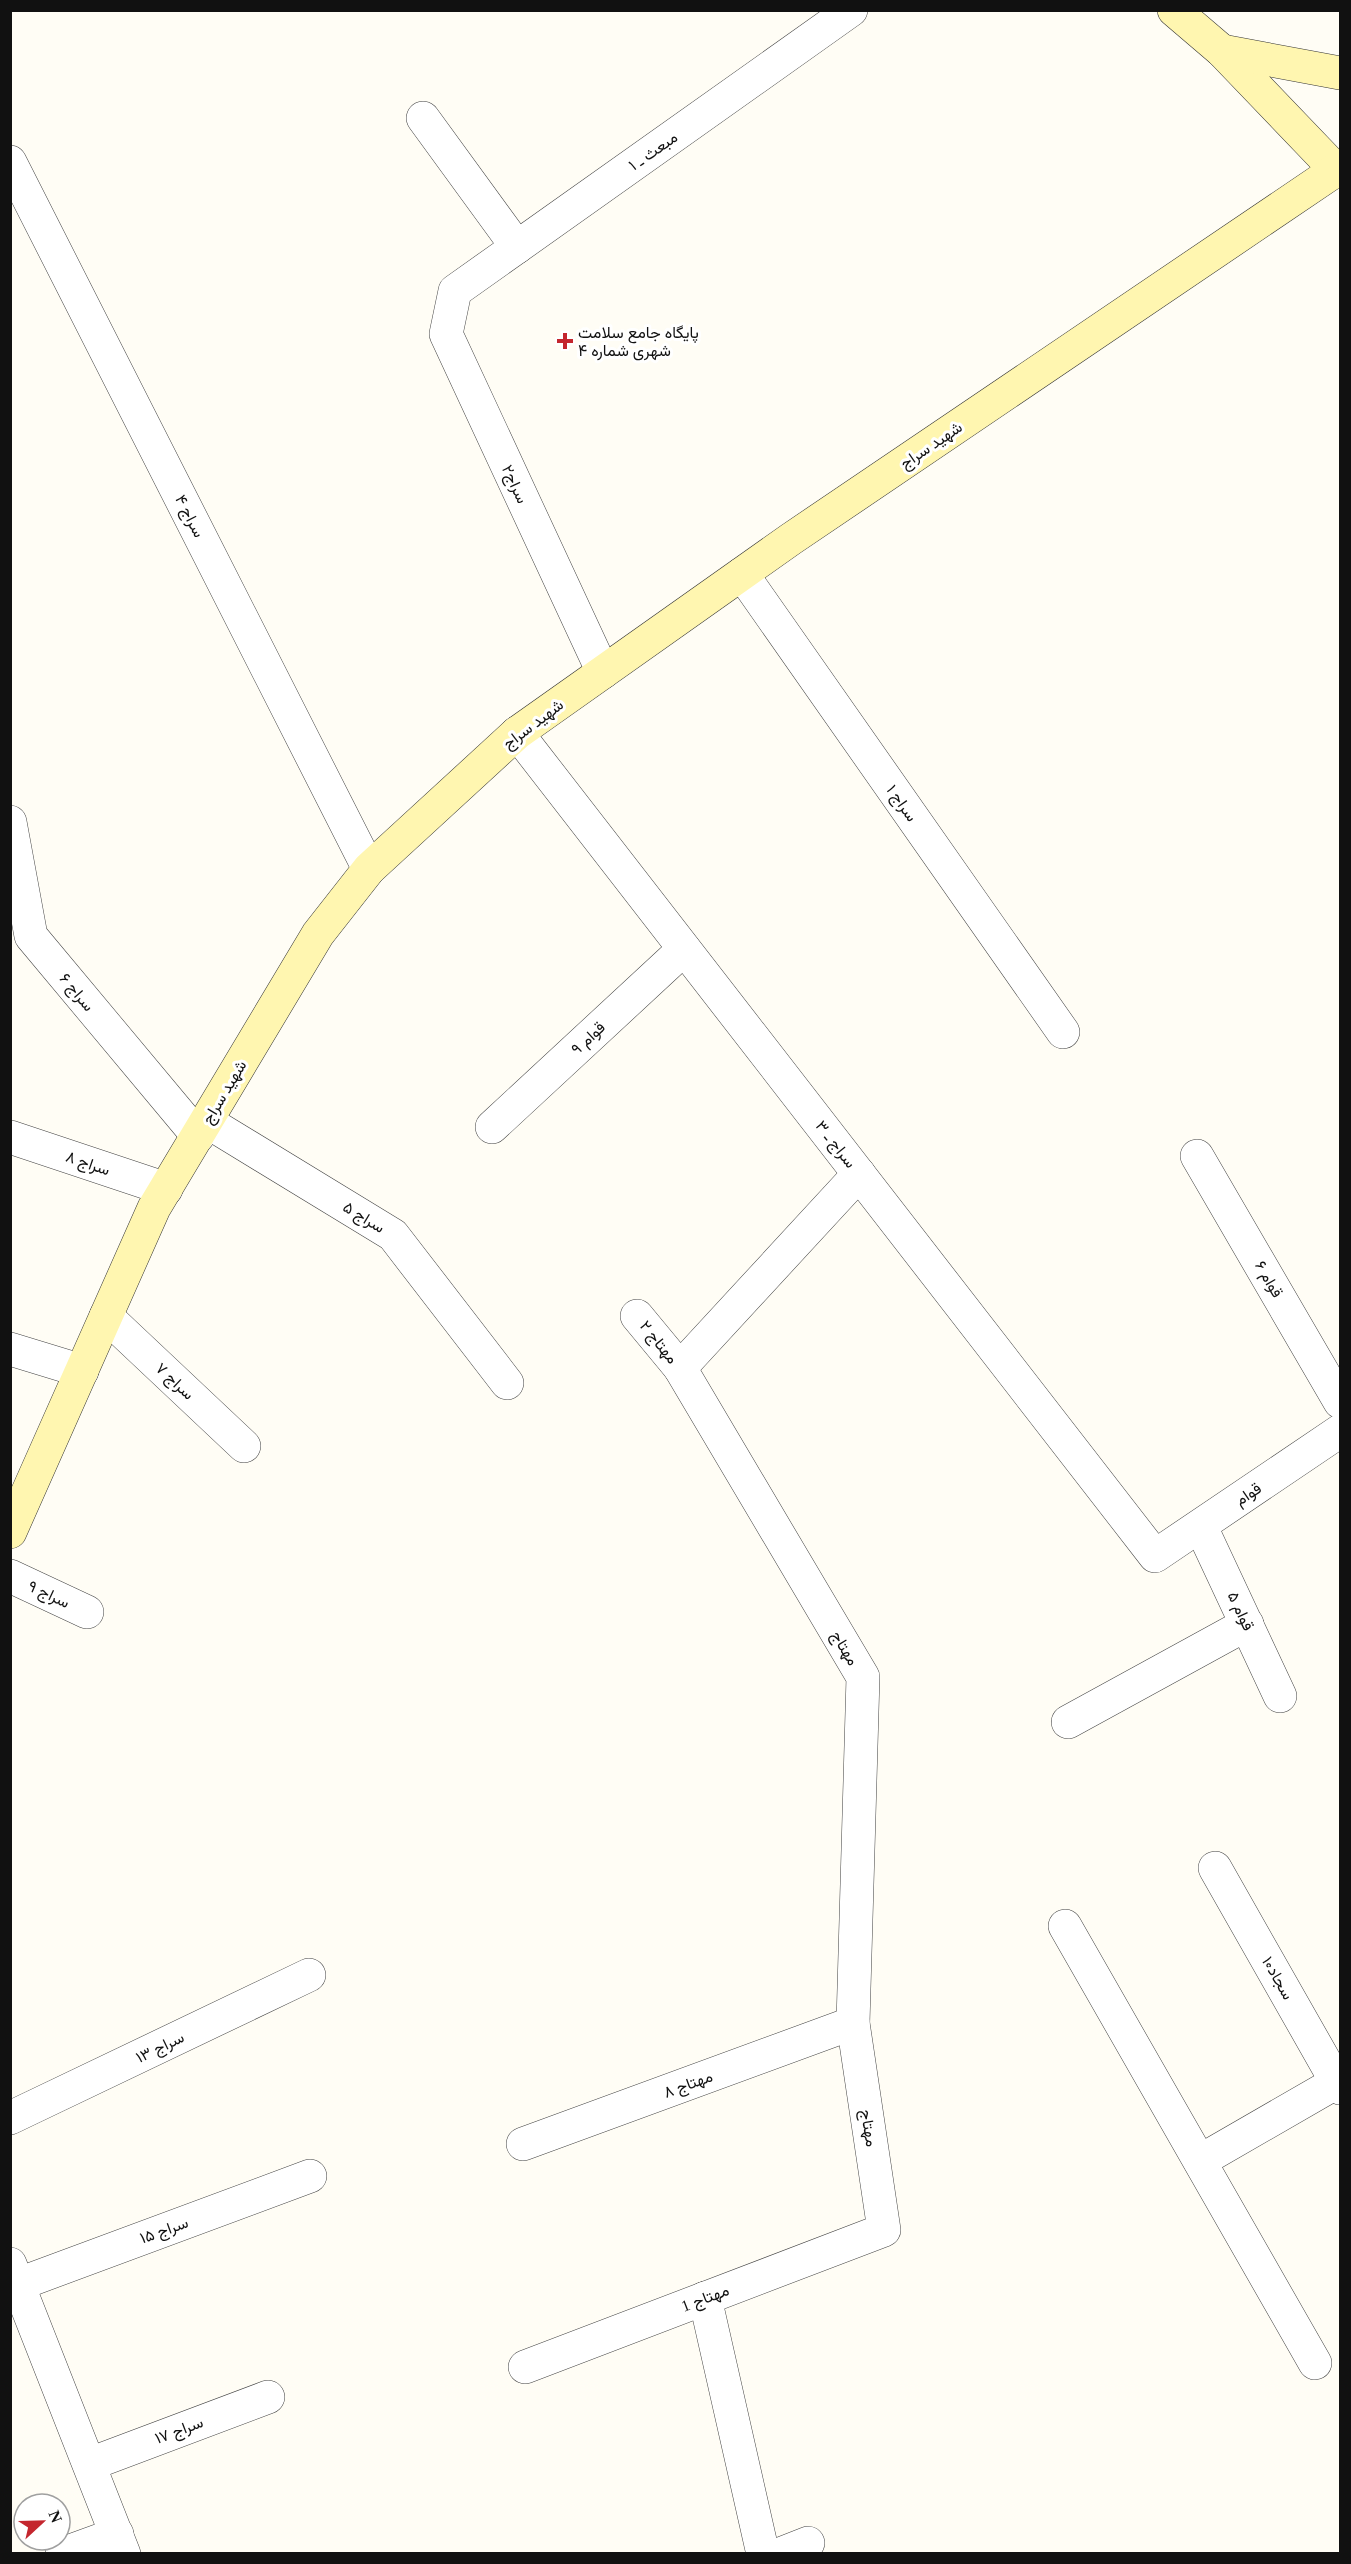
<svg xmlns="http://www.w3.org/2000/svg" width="1351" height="2564" font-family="'Times New Roman',Vazirmatn,serif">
<rect width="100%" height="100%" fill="#fffdf5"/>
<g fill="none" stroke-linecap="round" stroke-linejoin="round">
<!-- street casing -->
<g stroke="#444" stroke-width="34">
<g id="street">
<polyline points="423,118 517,247"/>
<polyline points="10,162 369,869"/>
<polyline points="742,574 1063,1032"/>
<polyline points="603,672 446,334 455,291 851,10"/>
<polyline points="517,733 1155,1556 1340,1431"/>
<polyline points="10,822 31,936 198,1136"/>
<polyline points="206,1121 393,1235 507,1383"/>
<polyline points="492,1127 684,949"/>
<polyline points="10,1137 166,1189"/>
<polyline points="1197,1156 1340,1402"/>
<polyline points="106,1316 244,1446"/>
<polyline points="637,1316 680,1368"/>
<polyline points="10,1349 82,1371"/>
<polyline points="1201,1527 1280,1696"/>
<polyline points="10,1576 87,1612"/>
<polyline points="1068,1722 1247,1624"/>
<polyline points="1215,1868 1340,2088"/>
<polyline points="1065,1926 1315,2363"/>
<polyline points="10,2118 309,1975"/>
<polyline points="523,2144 853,2023"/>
<polyline points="1200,2161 1337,2082"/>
<polyline points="10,2264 124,2554"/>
<polyline points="19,2284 310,2176"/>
<polyline points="705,2298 763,2554"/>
<polyline points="525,2367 884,2230 853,2023 863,1677 680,1368 859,1174"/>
<polyline points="90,2464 268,2397"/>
<polyline points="62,2554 117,2534"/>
<polyline points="780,2554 808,2543"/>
</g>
</g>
<!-- secondary casing -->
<g stroke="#333" stroke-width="34">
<g id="secondary">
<polyline points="1174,10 1222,51 1336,170 1340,172"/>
<polyline points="1222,51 1340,73"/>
<polyline points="10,1532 154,1208 318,934 369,869 517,733 791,539 1336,170"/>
</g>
</g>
<!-- street -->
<use href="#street" stroke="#fff" stroke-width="33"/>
<!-- secondary -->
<use href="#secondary" stroke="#fff6b0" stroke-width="33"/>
</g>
<!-- markers -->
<path fill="#c4262e" stroke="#fff" stroke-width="2" d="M562 332h6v6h6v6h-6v6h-6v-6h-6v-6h6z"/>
<g text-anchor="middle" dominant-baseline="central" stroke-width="6" stroke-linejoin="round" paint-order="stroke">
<!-- street labels -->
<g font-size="16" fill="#111" stroke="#fff">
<text transform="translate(653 151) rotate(-35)">مبعث ـ ۱</text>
<text transform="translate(931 445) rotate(-34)">شهید سراج</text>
<text transform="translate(515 484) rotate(65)">سراج۲</text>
<text transform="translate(190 516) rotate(63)">سراج ۴</text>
<text transform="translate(533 724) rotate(-37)">شهید سراج</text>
<text transform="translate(902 803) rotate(55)">سراج ۱</text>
<text transform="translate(77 992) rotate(50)">سراج ۶</text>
<text transform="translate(588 1038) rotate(-43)">قوام ۹</text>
<text transform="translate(224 1092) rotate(-59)">شهید سراج</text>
<text transform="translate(836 1144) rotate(52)">سراج ـ ۳</text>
<text transform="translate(88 1163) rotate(19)">سراج ۸</text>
<text transform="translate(364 1217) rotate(31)">سراج ۵</text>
<text transform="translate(1269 1279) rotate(60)">قوام ۶</text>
<text transform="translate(659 1342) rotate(51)">مهتاج ۲</text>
<text transform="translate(175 1381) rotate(43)">سراج ۷</text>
<text transform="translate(1248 1494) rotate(-34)">قوام</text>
<text transform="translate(49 1594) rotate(25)">سراج ۹</text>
<text transform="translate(1241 1611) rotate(65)">قوام ۵</text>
<text transform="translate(845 1648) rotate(59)">مهتاج</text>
<text transform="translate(1278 1978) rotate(60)">سجاد۱۰</text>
<text transform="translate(160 2047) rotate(-26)">سراج ۱۳</text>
<text transform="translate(688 2084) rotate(-20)">مهتاج ۸</text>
<text transform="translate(869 2128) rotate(81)">مهتاج</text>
<text transform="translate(164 2230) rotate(-20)">سراج ۱۵</text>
<text transform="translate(705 2298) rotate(-21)">مهتاج 1</text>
<text transform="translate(179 2430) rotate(-21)">سراج ۱۷</text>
</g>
<!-- poi labels -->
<g font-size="16" fill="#111" stroke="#fff" text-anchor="start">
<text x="578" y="332">پایگاه جامع سلامت<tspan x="578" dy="18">شهری شماره ۴</tspan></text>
</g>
</g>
<!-- border -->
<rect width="1351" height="2564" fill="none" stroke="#111111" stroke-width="24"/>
<!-- north arrow -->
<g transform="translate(42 2522) rotate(68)"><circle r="28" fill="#ffffff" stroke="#a0a0a0" stroke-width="1.5"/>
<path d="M0-4.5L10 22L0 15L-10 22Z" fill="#c4262e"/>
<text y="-9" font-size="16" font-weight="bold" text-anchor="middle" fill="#111111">N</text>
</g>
</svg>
